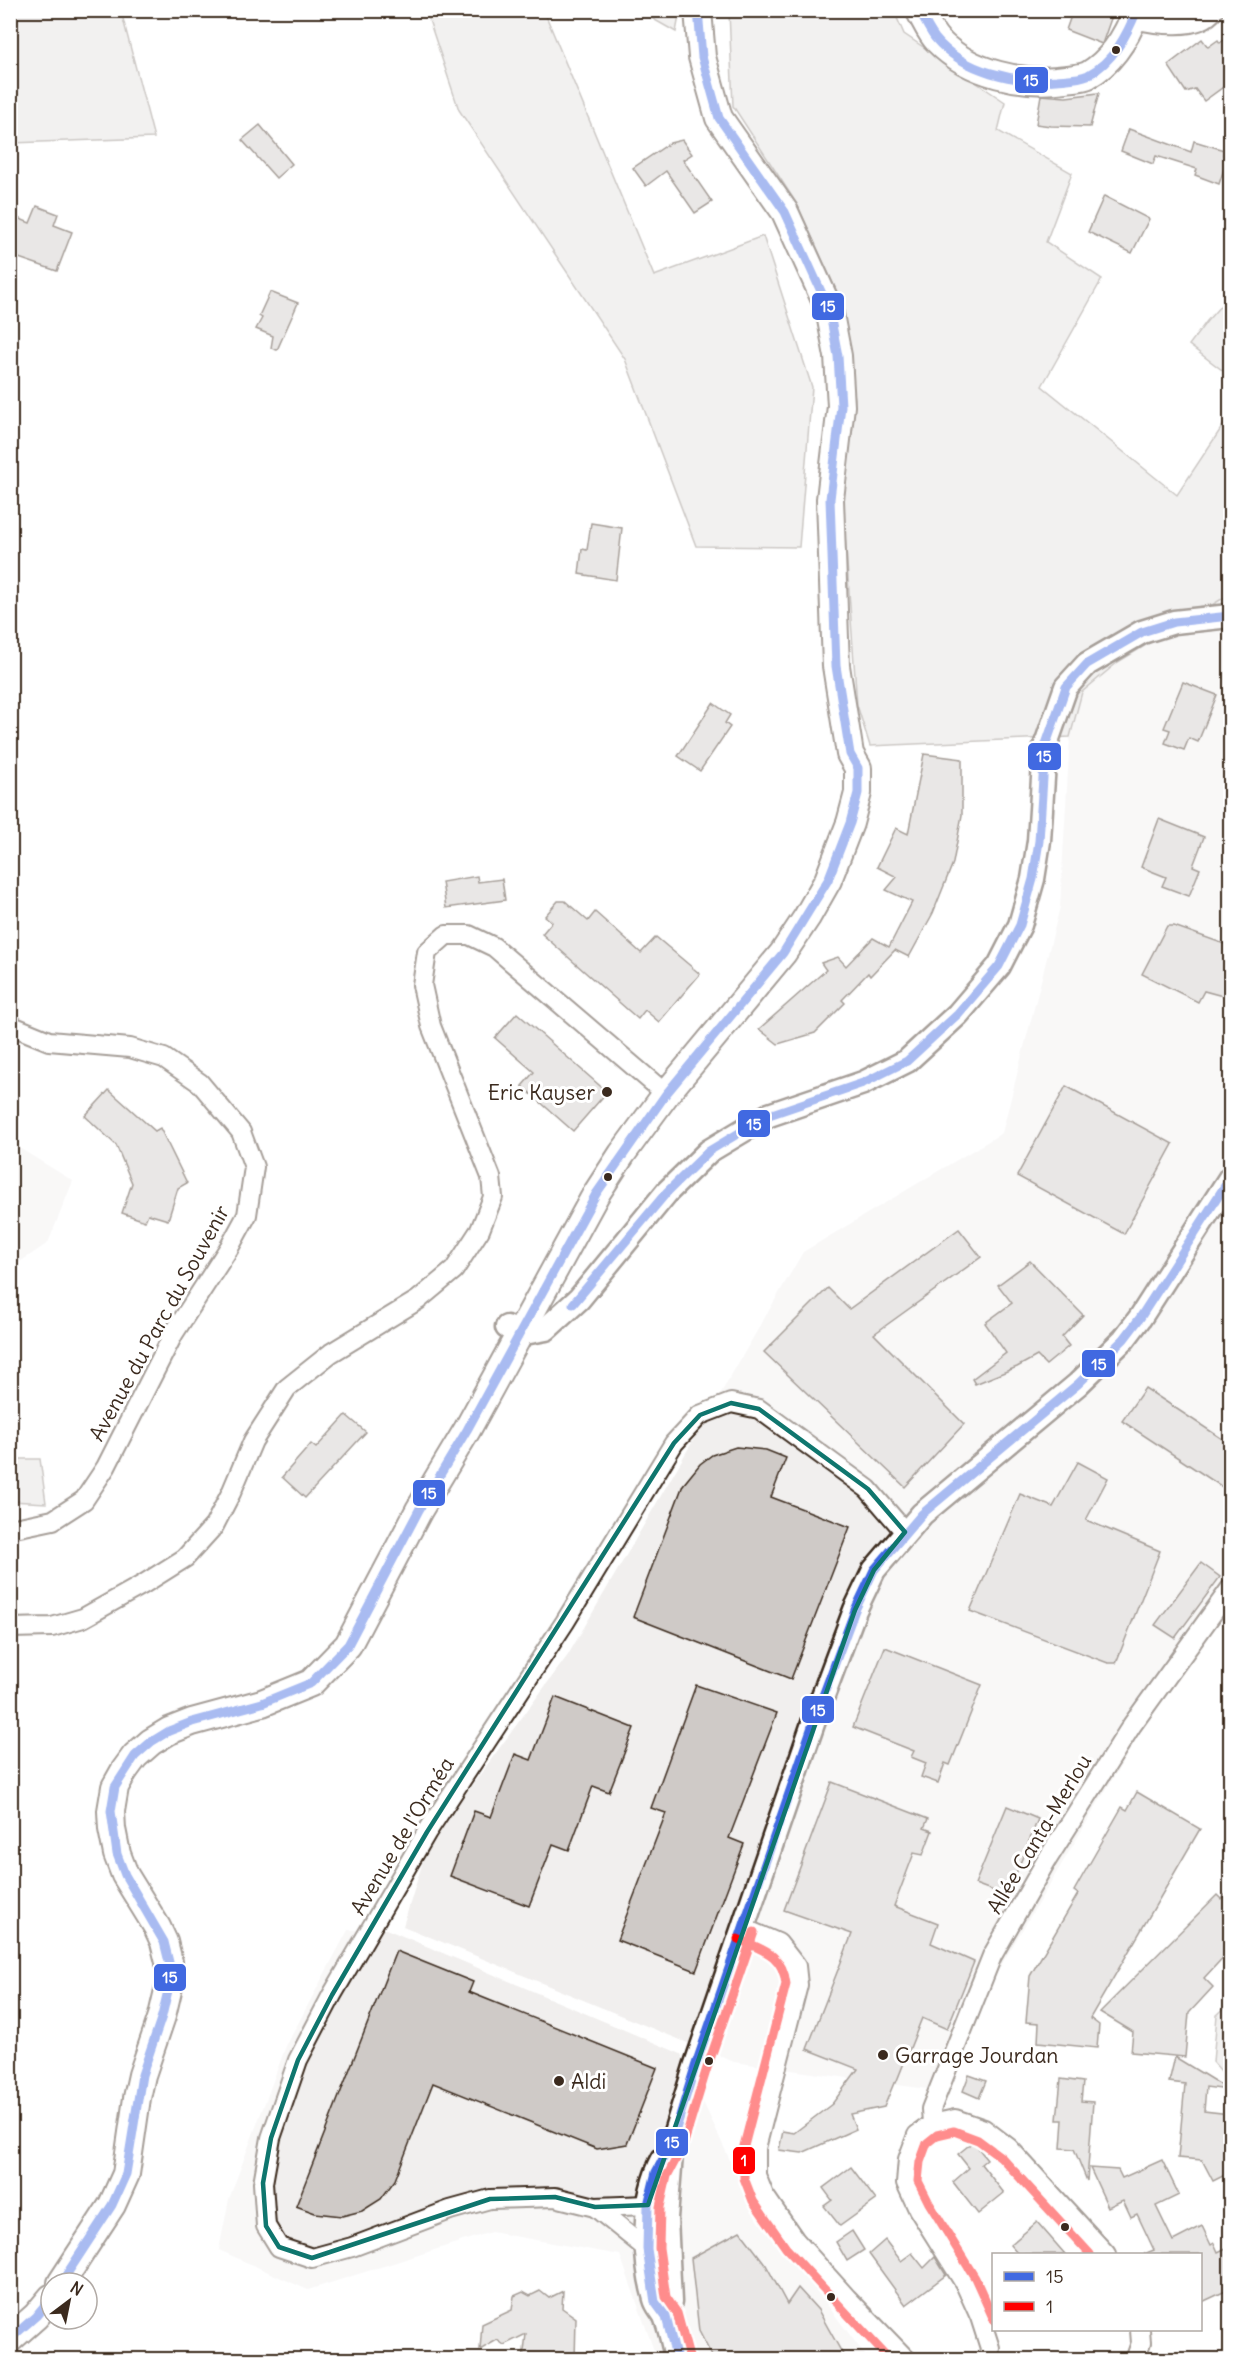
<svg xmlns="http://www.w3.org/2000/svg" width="1241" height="2370" font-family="Delius,sans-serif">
<rect width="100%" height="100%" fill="#fff"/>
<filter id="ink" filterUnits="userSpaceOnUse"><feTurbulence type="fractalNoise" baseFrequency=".0167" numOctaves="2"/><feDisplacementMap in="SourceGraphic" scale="12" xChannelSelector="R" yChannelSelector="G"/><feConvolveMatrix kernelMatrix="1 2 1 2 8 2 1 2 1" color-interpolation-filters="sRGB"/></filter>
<g filter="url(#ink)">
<!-- built -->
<g fill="#f1efee">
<polygon points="1230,594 1230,1593 1151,1715 927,2089 734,2062 403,1926 424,1858 459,1803 568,1655 803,1252 1002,1133 1060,907 1070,737 1081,692 1118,662"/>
<polygon points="11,1143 73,1181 48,1243 11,1268"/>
<polygon points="386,1929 681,2054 740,2182 807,2278 868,2359 657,2359 620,2255 491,2232 308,2290 219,2250 229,2199 286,2046 348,1930"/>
</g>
<!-- green -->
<g fill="#e2e0de" stroke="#8e857e" stroke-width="1.5">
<polygon points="10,11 121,11 154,138 11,143"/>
<polygon points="426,11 544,11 654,276 763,236 812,387 799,547 696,546 625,359 459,110"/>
<polygon points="639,11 680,11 676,32"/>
<polygon points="729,11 894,11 904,34 1005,102 998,131 1072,173 1046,242 1102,279 1042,386 1177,495 1230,415 1230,594 1118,662 1082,692 1070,737 870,746 857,705 843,506 855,399 838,294 797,204 733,106"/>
<polygon points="1230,295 1230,376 1189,345 1207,321"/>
<polygon points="11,1459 40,1459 46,1503 11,1501"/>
<polygon points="1230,2003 1230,2081 1213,2062 1217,2015"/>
</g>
<!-- building -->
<g fill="#cfcac7" stroke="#3b2a1e" stroke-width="1.5">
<polygon points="1073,10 1114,10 1102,44 1066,30"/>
<polygon points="1230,35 1230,82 1204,101 1195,89 1186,92 1168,65 1202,39 1208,47 1218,40 1220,43"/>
<polygon points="1099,93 1090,127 1051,126 1036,124 1041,95 1066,97"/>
<polygon points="260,125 292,164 276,178 242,140"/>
<polygon points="1129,129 1191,152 1194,141 1224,150 1223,155 1228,157 1219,184 1195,175 1197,169 1156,156 1153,164 1121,151"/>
<polygon points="682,140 692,154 683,160 712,202 695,213 666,171 646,186 633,168 670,143"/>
<polygon points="1104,196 1149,219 1132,253 1088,232"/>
<polygon points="37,206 58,214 54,225 72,232 57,271 10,255 10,215 30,223"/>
<polygon points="270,292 298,303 277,350 271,348 273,336 256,329 262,318 259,316"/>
<polygon points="591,523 622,528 616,580 579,574 582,549 587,550"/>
<polygon points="1183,682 1217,695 1198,742 1189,738 1184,750 1165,743 1170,730 1164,728"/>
<polygon points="713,703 730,715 725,723 730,727 700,771 678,756"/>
<polygon points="924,754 962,759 962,815 953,863 933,913 909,957 895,950 870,976 868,973 842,1000 845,1003 815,1033 778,1044 759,1029 826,970 821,963 838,957 846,966 873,938 889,947 912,902 886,890 897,877 877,867 896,828 908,834"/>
<polygon points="1159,819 1204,837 1193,866 1200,869 1189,896 1162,886 1166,877 1141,867"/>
<polygon points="477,876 478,882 502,879 505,900 446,908 442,882"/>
<polygon points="558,901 565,901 588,921 595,912 641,953 656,937 700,974 659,1022 645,1010 638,1019 542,934 552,922 545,916"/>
<polygon points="1167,926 1174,926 1230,946 1230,998 1204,991 1198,1002 1142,974"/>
<polygon points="517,1013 607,1092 573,1131 522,1086 534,1072 495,1038"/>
<polygon points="1066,1086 1173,1144 1124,1234 1017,1176"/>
<polygon points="109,1090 155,1131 160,1128 187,1183 178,1188 168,1220 148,1214 145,1221 122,1213 132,1183 116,1145 85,1116"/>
<polygon points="959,1229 981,1257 874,1334 964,1424 905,1487 764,1352 828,1288 849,1309"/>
<polygon points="1030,1261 1083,1315 1062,1337 1069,1346 1046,1365 1037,1356 1017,1367 975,1384 972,1379 1006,1353 985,1323 1012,1303 998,1285"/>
<polygon points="1145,1388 1230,1444 1230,1492 1122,1421"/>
<polygon points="346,1415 366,1432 305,1498 282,1477 311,1444 316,1448"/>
<polygon points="736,1447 766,1450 786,1458 771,1497 850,1527 791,1679 633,1617 683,1485 700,1464 712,1455"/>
<polygon points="1078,1462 1108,1478 1086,1520 1160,1551 1116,1663 1108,1663 970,1611 1020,1494 1053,1507"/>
<polygon points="1201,1563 1220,1577 1175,1638 1155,1625"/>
<polygon points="885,1647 982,1685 950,1765 945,1763 938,1783 921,1777 926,1763 911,1757 914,1751 853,1727"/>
<polygon points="696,1685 777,1713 729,1838 744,1844 696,1971 617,1940 666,1813 651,1808"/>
<polygon points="555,1697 634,1728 609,1792 593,1786 569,1850 553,1844 529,1906 450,1876 474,1811 491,1817 515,1754 531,1760"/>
<polygon points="832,1782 928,1819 924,1828 932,1831 923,1855 914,1853 894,1906 938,1923 931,1943 974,1962 947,2029 922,2018 896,2083 894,2083 884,2107 850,2114 856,2129 802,2153 779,2150 783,2131 794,2133 832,2104 858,2069 807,2049 852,1934 784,1910"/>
<polygon points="1137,1792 1200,1829 1090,2018 1099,2025 1097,2048 1038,2042 1039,2023 1026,2022 1030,1976 1078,1894 1074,1891 1083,1875 1122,1807 1127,1810"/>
<polygon points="1007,1806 1038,1819 1007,1896 975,1884"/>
<polygon points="1230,1890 1230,1950 1204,1978 1213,1987 1189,2013 1185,2057 1131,2052 1133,2032 1100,2012 1217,1895 1221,1899"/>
<polygon points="396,1951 473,1982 469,1992 657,2068 627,2144 597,2149 433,2083 395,2180 381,2199 362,2211 342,2216 315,2213 296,2206"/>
<polygon points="1175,2057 1229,2090 1206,2087 1204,2111 1230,2114 1229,2173 1213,2181 1202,2160 1178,2158 1185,2084 1169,2082"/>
<polygon points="969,2075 986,2081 979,2098 963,2091"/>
<polygon points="1061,2079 1083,2082 1081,2101 1093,2102 1087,2181 1074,2149 1061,2148 1063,2120 1057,2120"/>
<polygon points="973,2142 987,2159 981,2164 1004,2193 978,2214 953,2182 969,2168 958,2154"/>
<polygon points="1162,2160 1179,2195 1156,2206 1173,2241 1202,2226 1211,2245 1214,2243 1218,2252 1230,2246 1230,2289 1200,2303 1200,2254 1144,2254 1154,2250 1137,2214 1131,2217 1123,2200 1108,2207 1090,2168 1118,2170 1122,2178"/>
<polygon points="851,2167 876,2200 840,2226 824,2206 832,2200 823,2188"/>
<polygon points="1037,2222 1065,2254 1018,2254 1010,2245"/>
<polygon points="740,2231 766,2265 787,2304 798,2288 818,2310 846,2360 714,2360 699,2331 691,2258"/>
<polygon points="852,2231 864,2250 847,2261 836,2242"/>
<polygon points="885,2240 901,2261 912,2253 924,2268 935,2257 946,2275 906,2305 869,2254"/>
<polygon points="540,2291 549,2298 563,2291 562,2308 576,2318 575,2360 523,2360 526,2334 504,2345 497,2340 480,2350 482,2324 512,2310 514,2296 523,2292 530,2296"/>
</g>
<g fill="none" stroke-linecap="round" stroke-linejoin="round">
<!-- minor casing -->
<g stroke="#3b2a1e" stroke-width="22">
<g id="minor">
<path d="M1134 19C1155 24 1199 31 1214 10"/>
<polyline points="10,1025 49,1041 130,1048 164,1058 200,1083 241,1132 254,1167 247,1215 229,1248 174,1333 106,1467 84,1500 53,1520 10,1529"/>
<polyline points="10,1628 52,1627 83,1618 142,1585 185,1558 214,1526 231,1493 253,1441 287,1388 331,1353 418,1300 454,1270 480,1230 493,1197 491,1177 431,1026 422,985 427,952 446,935 469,935 494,947 666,1094"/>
<polyline points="743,1928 778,1943 796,1966 798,1985 756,2148 756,2175 764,2195 795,2240 847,2298 907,2360"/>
<polyline points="932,2124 931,2109 992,1956 1045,1863 1132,1725 1230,1589"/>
<polyline points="658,2195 648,2205 595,2207 555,2197 490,2199 450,2210 352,2247 312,2258 279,2247 266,2226 263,2183 271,2138 298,2060 332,1995 427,1832 565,1622 674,1443 700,1415 731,1403 759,1409 868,1489 905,1532"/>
<polyline points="595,2207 647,2249"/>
<polyline points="988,2360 990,2348 980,2317 965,2284 918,2209 906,2183 908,2159 917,2135 932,2124 955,2119 984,2129 1009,2148 1106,2254"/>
<polyline points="1135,2360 1141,2343 1140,2330"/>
</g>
</g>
<!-- tertiary casing -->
<g stroke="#3b2a1e" stroke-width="27">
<g id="tertiary">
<polyline points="507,1327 519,1334 546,1329 579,1299 667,1192 709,1151 769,1115 863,1083 907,1061 958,1014 999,966 1020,925 1033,879 1039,841 1045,747 1066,687 1087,664 1142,632 1174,622 1230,616"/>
<path d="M663 2159C642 2198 643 2257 655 2299 657 2307 664 2312 666 2319 671 2332 673 2346 677 2360"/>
<polyline points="666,2317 670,2302 666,2218 672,2142 695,2067 818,1709 855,1610 874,1570 922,1514 1078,1384 1124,1339 1140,1318 1230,1178"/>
</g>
</g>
<!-- secondary casing -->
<g stroke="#3b2a1e" stroke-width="30">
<g id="secondary">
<path d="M919 10C925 20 930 33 938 41 970 74 1023 85 1066 79 1073 78 1082 78 1088 75 1113 61 1127 36 1137 10"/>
<polyline points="61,2283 112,2205 126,2174 137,2098 142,2075 162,2016 170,1982 169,1962 164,1942 157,1927 125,1875 117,1854 112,1829 111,1811 115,1787 124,1771 135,1756 151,1742 169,1731 192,1722 262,1703 311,1683 348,1645 419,1510 467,1430 596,1194 622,1154 666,1094 783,953 807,917 828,880 850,823 858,793 858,768 850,754 836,666 830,499 841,406 838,356 829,309 785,212 719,118 702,57 698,10"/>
<polyline points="10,2339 36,2316 51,2298"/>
</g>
</g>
<!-- minor -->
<use href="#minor" stroke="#fff" stroke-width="18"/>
<!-- tertiary -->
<use href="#tertiary" stroke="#fff" stroke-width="22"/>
<!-- secondary -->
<use href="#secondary" stroke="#fff" stroke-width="26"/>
<!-- bus-1 casing -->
<g stroke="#fff" stroke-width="14">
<g id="bus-1">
<path d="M919 10C924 20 929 30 935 38 963 72 1015 83 1057 80 1067 79 1079 79 1088 75 1113 62 1127 35 1137 10"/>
<polyline points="573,1304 667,1192 709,1151 769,1115 863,1083 907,1061 958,1014 999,966 1020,925 1033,879 1039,841 1045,747 1066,687 1087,664 1142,632 1174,622 1230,616"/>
<polyline points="61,2283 112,2205 126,2174 142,2075 162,2016 170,1982 169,1962 164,1942 125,1875 117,1854 111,1811 115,1787 135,1756 151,1742 169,1731 192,1722 262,1703 311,1683 348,1645 419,1510 467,1430 596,1194 666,1094 783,953 828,880 850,823 858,793 858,768 850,754 836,666 830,499 841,406 838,356 829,309 785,212 719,118 702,57 698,10"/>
<polyline points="10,2339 36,2316 51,2298"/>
<polyline points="677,2360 666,2317 655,2302 647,2249 648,2205 656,2172 672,2142 695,2067 818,1709 855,1610 874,1570 922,1514 1078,1384 1124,1339 1140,1318 1230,1178"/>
</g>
</g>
<!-- bus-2 casing -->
<g stroke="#fff" stroke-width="14">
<g id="bus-2">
<path d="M738 1939C763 1950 783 1954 786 1984L744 2146V2178L753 2201 786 2248 890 2360"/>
<polyline points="994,2320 975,2278 929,2203 918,2181 920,2162 927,2143 937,2135 954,2131 978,2140 1001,2157 1090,2254"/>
<polyline points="689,2357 677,2313 666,2297 659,2248 660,2207 667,2176 683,2146 706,2071 754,1932"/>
</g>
</g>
<!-- bus-1 -->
<use href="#bus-1" stroke="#4169e1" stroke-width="9"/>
<!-- bus-2 -->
<use href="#bus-2" stroke="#f00" stroke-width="9"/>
</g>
</g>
<!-- marked area -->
<path d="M0 0H1241V2370H0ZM731 1403 759 1409 868 1489 905 1532 874 1570 855 1610 648 2205 595 2207 555 2197 490 2199 312 2258 279 2247 266 2226 263 2183 271 2138 298 2060 332 1995 427 1832 674 1443 700 1415Z" fill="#fff" fill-opacity=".55" fill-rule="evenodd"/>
<path fill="none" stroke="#0f766e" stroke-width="4.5" stroke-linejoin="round" d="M731 1403 759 1409 868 1489 905 1532 874 1570 855 1610 648 2205 595 2207 555 2197 490 2199 312 2258 279 2247 266 2226 263 2183 271 2138 298 2060 332 1995 427 1832 674 1443 700 1415Z"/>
<!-- markers -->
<g fill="#3b2a1e" stroke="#fff" stroke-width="2">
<circle cx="1116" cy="50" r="5"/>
<circle cx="607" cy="1092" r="6"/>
<circle cx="608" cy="1177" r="5"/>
<circle cx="883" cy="2055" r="6"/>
<circle cx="709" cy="2061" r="5"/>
<circle cx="559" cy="2081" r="6"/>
<circle cx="1065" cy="2227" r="5"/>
<circle cx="831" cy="2297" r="5"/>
</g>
<g text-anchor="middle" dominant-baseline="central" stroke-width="6" stroke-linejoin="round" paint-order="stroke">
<!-- poi labels -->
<g font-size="21" fill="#3b2a1e" stroke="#fff" text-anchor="start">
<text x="595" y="1092" text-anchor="end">Eric Kayser</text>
<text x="895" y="2055">Garrage Jourdan</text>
<text x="571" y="2081">Aldi</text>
</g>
<!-- street labels -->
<g font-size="21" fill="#3b2a1e" stroke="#fff">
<text transform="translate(159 1323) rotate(-61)">Avenue du Parc du Souvenir</text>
<text transform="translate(1039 1834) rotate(-59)">Allée Canta-Merlou</text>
<text transform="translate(402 1836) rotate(-59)">Avenue de l'Orméa</text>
</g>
</g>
<g stroke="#fff" stroke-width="2">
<rect x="1014" y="66" width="35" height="28" rx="6" fill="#4169e1"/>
<rect x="811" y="292" width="34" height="29" rx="6" fill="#4169e1"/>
<rect x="1027" y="742" width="35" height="29" rx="6" fill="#4169e1"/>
<rect x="737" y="1109" width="34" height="29" rx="6" fill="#4169e1"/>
<rect x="1081" y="1349" width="35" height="29" rx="6" fill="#4169e1"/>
<rect x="412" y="1479" width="34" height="28" rx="6" fill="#4169e1"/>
<rect x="801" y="1695" width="34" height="29" rx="6" fill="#4169e1"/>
<rect x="153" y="1963" width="34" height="29" rx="6" fill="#4169e1"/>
<rect x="655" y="2128" width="34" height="29" rx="6" fill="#4169e1"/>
<rect x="732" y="2146" width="24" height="29" rx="6" fill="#f00"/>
</g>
<g font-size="16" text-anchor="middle" font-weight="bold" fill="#fff">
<text x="1031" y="86">15</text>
<text x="828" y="312">15</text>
<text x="1044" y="762">15</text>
<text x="754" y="1130">15</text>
<text x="1099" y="1370">15</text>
<text x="429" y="1499">15</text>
<text x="818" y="1716">15</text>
<text x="170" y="1983">15</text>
<text x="672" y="2148">15</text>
<text x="744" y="2166">1</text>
</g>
<!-- margin -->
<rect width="1241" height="2370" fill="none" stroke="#fff" stroke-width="36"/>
<rect x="18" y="18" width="1205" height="2334" fill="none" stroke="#3b2a1e" stroke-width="2" filter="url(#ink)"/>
<!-- legend -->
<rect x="992" y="2253" width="210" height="78" fill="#ffffff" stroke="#b1aaa5" stroke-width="1.5"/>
<rect x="1004" y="2272" width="30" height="9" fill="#4169e1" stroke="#b1aaa5" stroke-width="1.5"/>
<text x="1046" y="2283" font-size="18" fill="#3b2a1e">15</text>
<rect x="1004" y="2302" width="30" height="9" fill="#ff0000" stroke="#b1aaa5" stroke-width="1.5"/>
<text x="1046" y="2313" font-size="18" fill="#3b2a1e">1</text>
<!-- north arrow -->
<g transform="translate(69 2301) rotate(32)"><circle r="28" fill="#ffffff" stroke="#b1aaa5" stroke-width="1.5"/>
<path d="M0-4.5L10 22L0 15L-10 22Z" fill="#3b2a1e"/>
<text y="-9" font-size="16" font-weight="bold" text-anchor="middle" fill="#3b2a1e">N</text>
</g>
</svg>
